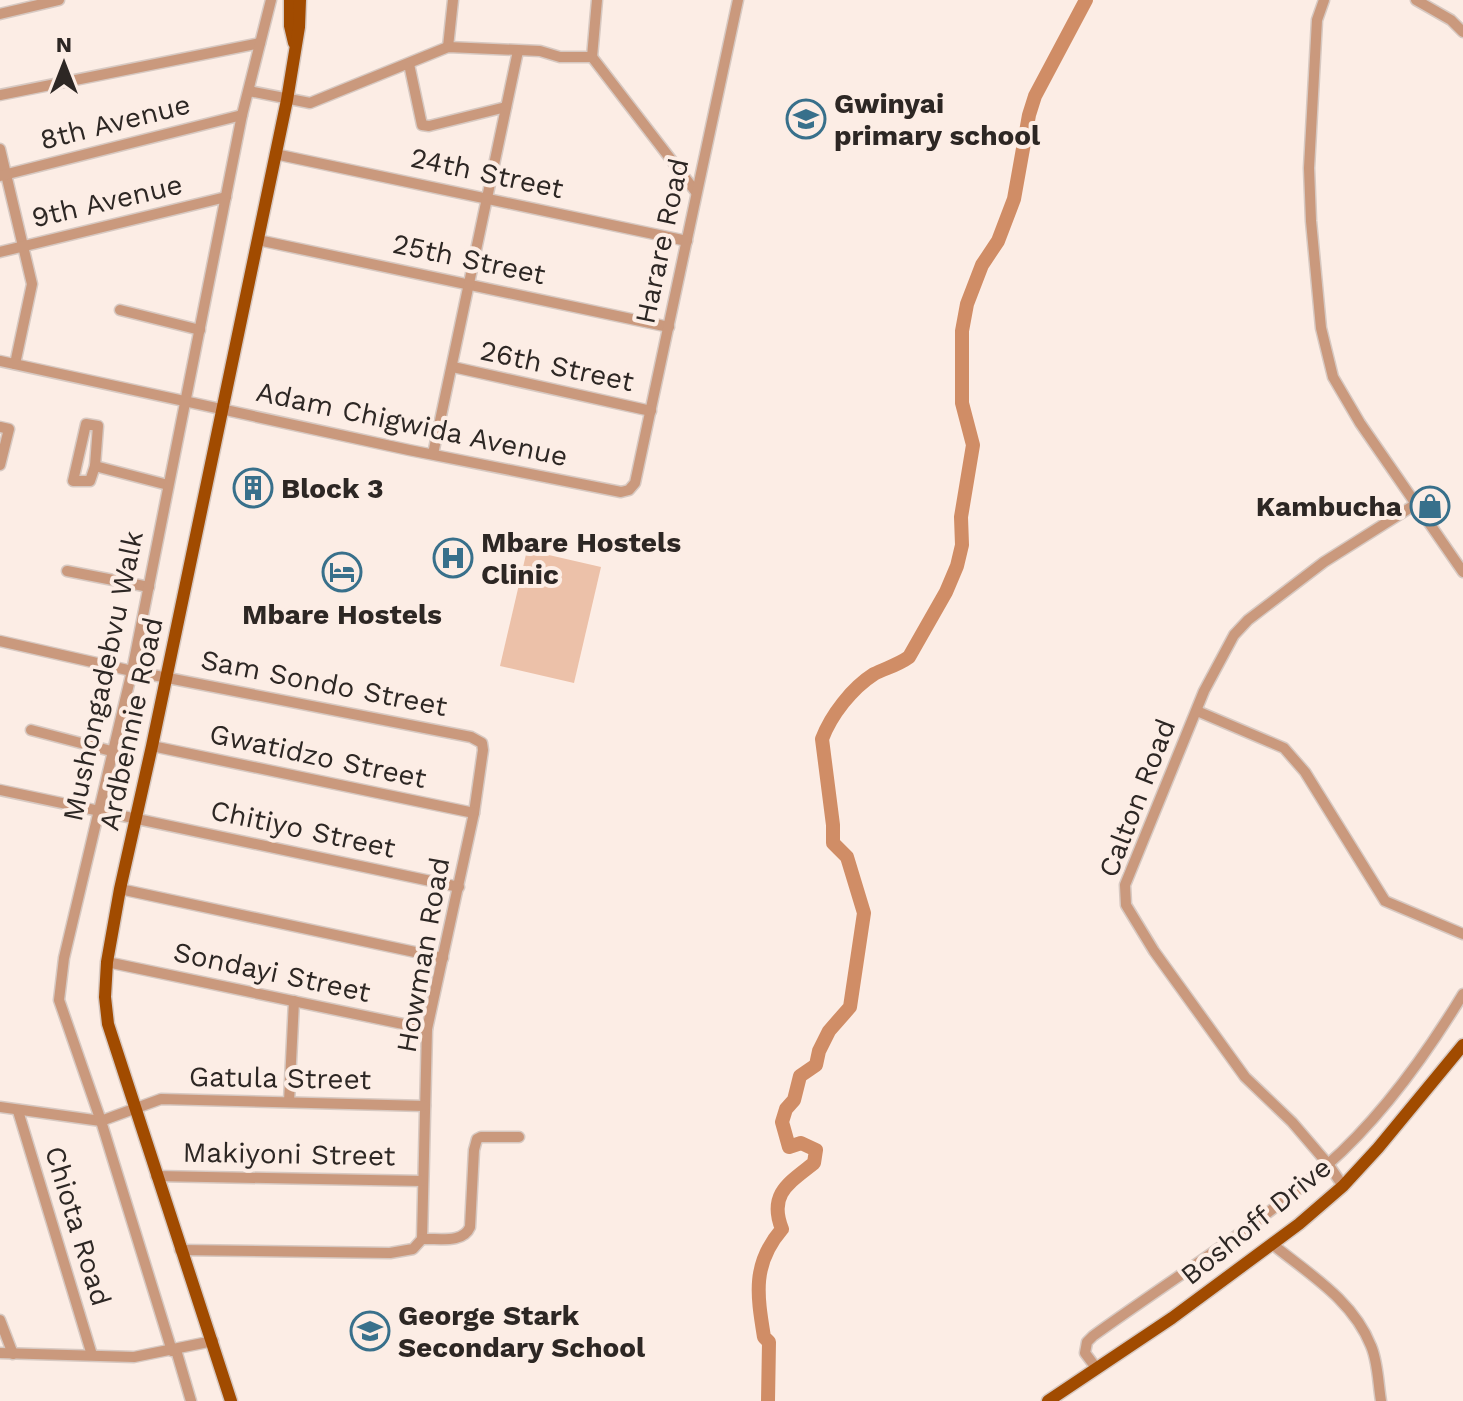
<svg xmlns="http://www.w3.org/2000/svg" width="1463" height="1401" font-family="'Work Sans',sans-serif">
<rect width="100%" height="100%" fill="#fcede5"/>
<!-- park -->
<polygon fill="#ecc1a9" points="527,550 601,567 574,683 500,666"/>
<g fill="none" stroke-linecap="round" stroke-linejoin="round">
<!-- river -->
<path stroke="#d08d66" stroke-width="14" d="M768 1401 769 1342 764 1337C757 1294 752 1264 782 1229 768 1194 789 1183 814 1163L816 1150 801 1143 789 1147 782 1122 786 1109 794 1100 800 1076 816 1065 819 1051 829 1031 850 1007 864 913 847 857 833 843V825L822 739C831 715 852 688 874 674 886 668 898 665 909 657L946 592 957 566 962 545 961 517 973 445 962 403V331L967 304 982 265 998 241 1014 199 1029 115 1035 96 1086 0"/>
<!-- minor casing -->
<g stroke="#d7c9c2" stroke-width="13">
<g id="minor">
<polyline points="1324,0 1317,20 1309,168 1311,221 1321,328 1333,377 1360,423 1463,572"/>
<polyline points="1416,0 1451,20 1463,32"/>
<polyline points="0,14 59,0"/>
<polyline points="448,47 453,0"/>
<polyline points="592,57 696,192"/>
<polyline points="592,57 597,0"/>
<polyline points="409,64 422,125 429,126 506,107"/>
<polyline points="249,91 310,103 448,47 540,51 560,57 592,57"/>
<polyline points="0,95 260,43"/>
<polyline points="0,149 32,284 15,364"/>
<polyline points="275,154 687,241"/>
<polyline points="0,176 242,115"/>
<polyline points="258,240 669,327"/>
<polyline points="0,252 226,197"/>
<polyline points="120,310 200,330"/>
<polyline points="0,361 409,450 621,492 629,490 635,483 738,0"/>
<polyline points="453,367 651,411"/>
<polygon points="86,424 98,426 95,466 90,481 73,481"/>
<polyline points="0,427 9,429 0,465"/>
<polyline points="433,454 518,51"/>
<polyline points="95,466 168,485"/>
<polyline points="67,571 149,587"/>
<polyline points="0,641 132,671 471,737 482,743 483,750 474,813 427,1029 422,1239"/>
<polyline points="1197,711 1284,748 1305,772 1385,901 1463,934"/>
<polyline points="31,730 115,752"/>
<polyline points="152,746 474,813"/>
<polyline points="0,790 459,887"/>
<polyline points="120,889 443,958"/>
<polyline points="107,962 427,1029"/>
<polyline points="289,1102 294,1001"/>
<polyline points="0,1107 101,1121 161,1099 425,1106"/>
<polyline points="18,1111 92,1355"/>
<polyline points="156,1176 422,1181"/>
<polyline points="1343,1186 1328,1164 1292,1122 1245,1077 1154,951 1126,905 1125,885 1204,691 1234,635 1248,620 1324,562 1416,504"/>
<path d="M422 1239C438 1238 463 1244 470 1227L474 1150 477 1139 481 1137H519"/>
<path d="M1272 1244C1309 1274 1353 1300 1371 1346 1378 1362 1378 1383 1381 1401"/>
<polyline points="180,1250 390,1253 413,1249 422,1239"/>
<polyline points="0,1320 13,1354"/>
<polyline points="176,1350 191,1401"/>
<polyline points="172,1351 101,1121 59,1000 64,958 132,671 242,115 271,0"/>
<polyline points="0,1353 134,1357 213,1341"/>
<path d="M1097 1369 1085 1353 1087 1342 1093 1336C1171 1280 1253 1229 1326 1166 1380 1119 1426 1055 1463 994"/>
</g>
</g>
<!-- major casing -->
<g stroke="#d7c9c2" stroke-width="15">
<g id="major">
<polyline points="290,0 290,26 294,43"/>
<polyline points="231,1401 108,1024 105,997 107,962 120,889 152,746 287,100 299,27 300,0"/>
<polyline points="1048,1401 1172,1318 1299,1224 1343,1186 1378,1148 1463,1045"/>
</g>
</g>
<!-- minor -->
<use href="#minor" stroke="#ca997d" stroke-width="10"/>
<!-- major -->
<use href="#major" stroke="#a14b00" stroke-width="12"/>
</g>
<!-- icons -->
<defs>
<g id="school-ring" transform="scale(2)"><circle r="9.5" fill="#fcede5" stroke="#38708b" stroke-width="1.5"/><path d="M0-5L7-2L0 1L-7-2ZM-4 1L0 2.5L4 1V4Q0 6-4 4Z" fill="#38708b"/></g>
<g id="building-ring" transform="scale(2)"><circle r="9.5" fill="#fcede5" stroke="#38708b" stroke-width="1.5"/><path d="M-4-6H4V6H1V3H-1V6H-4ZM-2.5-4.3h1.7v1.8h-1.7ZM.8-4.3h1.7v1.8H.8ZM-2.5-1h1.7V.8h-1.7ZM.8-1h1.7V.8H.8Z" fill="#38708b"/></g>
<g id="shop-ring" transform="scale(2)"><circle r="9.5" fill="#fcede5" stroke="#38708b" stroke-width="1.5"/><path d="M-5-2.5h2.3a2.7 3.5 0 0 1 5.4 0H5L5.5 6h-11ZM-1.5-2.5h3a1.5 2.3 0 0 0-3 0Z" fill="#38708b"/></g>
<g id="hospital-ring" transform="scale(2)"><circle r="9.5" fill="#fcede5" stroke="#38708b" stroke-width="1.5"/><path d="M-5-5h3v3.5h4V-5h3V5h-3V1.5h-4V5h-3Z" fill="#38708b"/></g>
<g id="hotel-ring" transform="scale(2)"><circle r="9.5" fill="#fcede5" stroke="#38708b" stroke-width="1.5"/><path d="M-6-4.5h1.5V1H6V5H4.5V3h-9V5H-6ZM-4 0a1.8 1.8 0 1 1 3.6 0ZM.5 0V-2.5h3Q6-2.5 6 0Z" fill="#38708b"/></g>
</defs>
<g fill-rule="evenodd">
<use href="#school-ring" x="806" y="119"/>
<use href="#building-ring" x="253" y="488"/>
<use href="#shop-ring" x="1430" y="506"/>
<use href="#hospital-ring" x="453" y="558"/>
<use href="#hotel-ring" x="342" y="572"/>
<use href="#school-ring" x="370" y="1331"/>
</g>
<g text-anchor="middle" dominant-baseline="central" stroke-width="8" stroke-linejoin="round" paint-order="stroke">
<!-- poi labels -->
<g font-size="28" font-weight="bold" fill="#2d2724" stroke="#fcede5" text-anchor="start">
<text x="834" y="103">Gwinyai<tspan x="834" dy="32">primary school</tspan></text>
<text x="281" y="488">Block 3</text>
<text x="1402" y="506" text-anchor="end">Kambucha</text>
<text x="481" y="542">Mbare Hostels<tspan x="481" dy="32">Clinic</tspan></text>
<text x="342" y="614" text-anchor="middle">Mbare Hostels</text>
<text x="398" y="1315">George Stark<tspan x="398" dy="32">Secondary School</tspan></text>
</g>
<!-- street labels -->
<g font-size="28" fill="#2d2724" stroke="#fcede5">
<text transform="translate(115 122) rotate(-14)">8th Avenue</text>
<text transform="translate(487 173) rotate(12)">24th Street</text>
<text transform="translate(107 201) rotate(-13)">9th Avenue</text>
<text transform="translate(662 241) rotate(-78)">Harare Road</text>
<text transform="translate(469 259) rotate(12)">25th Street</text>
<text transform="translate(557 366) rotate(12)">26th Street</text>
<text transform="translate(412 424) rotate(12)">Adam Chigwida Avenue</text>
<text transform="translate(103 676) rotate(-78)">Mushongadebvu Walk</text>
<text transform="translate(324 683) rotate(11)">Sam Sondo Street</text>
<text transform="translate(131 724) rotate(-78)">Ardbennie Road</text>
<text transform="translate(318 756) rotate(12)">Gwatidzo Street</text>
<text transform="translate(1137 798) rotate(-69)">Calton Road</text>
<text transform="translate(303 829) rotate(12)">Chitiyo Street</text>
<text transform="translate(423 955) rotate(-80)">Howman Road</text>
<text transform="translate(272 972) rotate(12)">Sondayi Street</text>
<text transform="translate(280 1078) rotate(1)">Gatula Street</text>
<text transform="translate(289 1154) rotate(1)">Makiyoni Street</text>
<text transform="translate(1256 1221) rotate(-39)">Boshoff Drive</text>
<text transform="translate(78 1226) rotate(73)">Chiota Road</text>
</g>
</g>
<!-- north arrow -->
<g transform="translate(64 64)" stroke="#fcede5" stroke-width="6" paint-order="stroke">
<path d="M0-6L14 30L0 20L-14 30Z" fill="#2d2724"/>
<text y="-12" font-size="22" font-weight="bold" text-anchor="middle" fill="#2d2724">N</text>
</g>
</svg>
